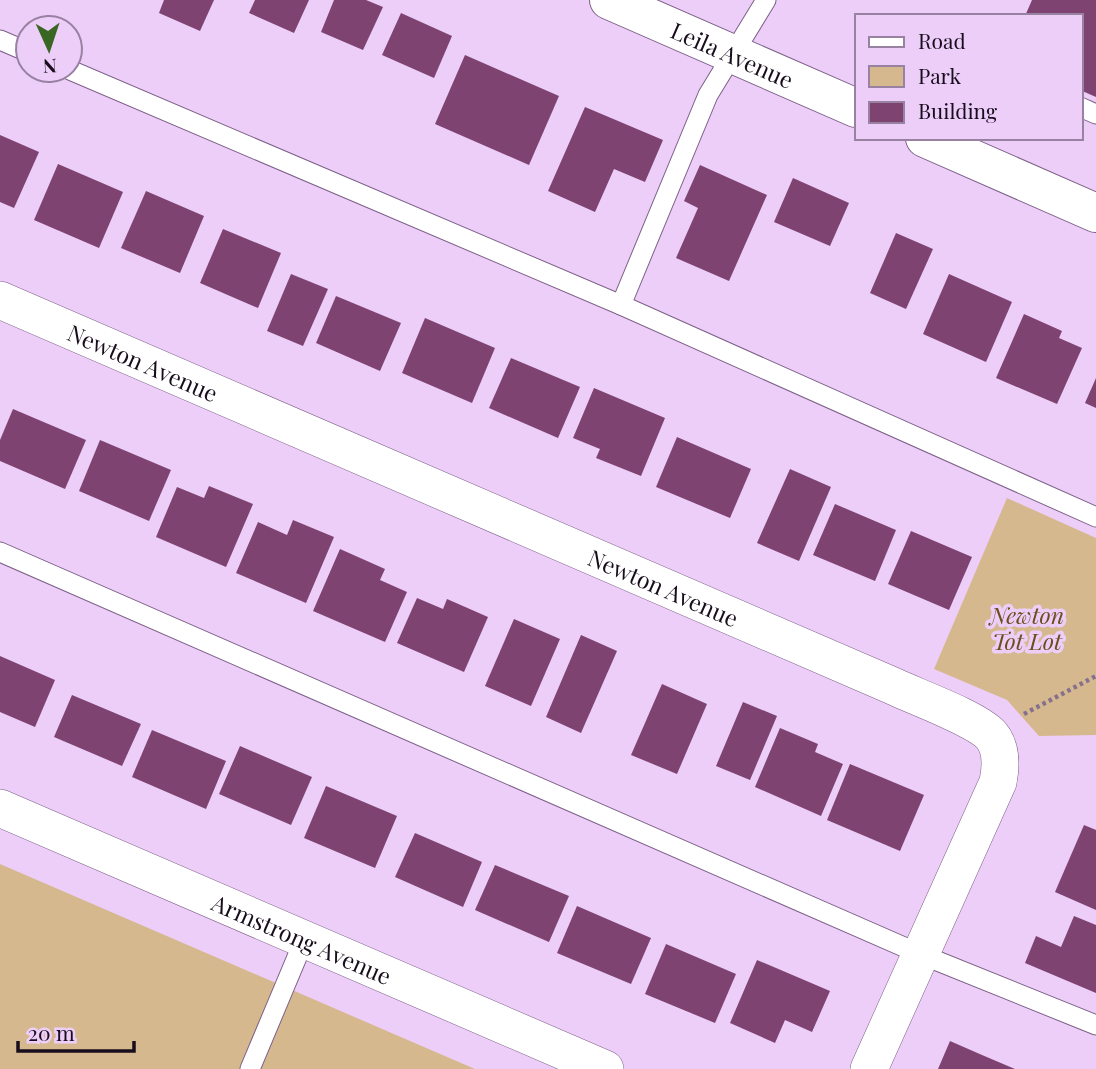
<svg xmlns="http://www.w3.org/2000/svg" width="1096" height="1069" font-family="'Playfair Display',serif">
<rect width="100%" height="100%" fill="#edcef9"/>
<!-- green -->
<g fill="#d6b88e">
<polygon points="1007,498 1096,538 1096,735 1039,736 1007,700 934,669"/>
<polygon points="0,864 475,1069 0,1069"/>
</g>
<!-- building -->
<g fill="#7e4370">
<polygon points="164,0 214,0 200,31 159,13"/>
<polygon points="255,0 309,0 294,33 249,13"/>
<polygon points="334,0 366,0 383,7 363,50 321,32"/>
<polygon points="1032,0 1096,0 1096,97 1080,90 1080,16 1025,16"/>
<polygon points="401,13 452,36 434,78 382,55"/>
<polygon points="465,55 559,96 529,165 435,124"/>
<polygon points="585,107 663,140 645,182 614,169 595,212 548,191"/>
<polygon points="0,135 39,152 14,208 0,202"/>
<polygon points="58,164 123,192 99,248 34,220"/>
<polygon points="700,165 767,195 729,281 676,258 698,208 684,201"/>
<polygon points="793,178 849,203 830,246 774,222"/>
<polygon points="146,191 204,216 180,273 121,248"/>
<polygon points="223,229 281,253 258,308 200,283"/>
<polygon points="896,233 933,249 906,309 870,293"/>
<polygon points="291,274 328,289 303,346 267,331"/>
<polygon points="949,274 1012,302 986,362 923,334"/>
<polygon points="336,296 401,323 380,371 316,343"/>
<polygon points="1024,314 1062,331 1059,338 1082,348 1057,404 996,378"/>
<polygon points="425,318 495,348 472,403 402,373"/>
<polygon points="511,358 580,387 558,438 489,408"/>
<polygon points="1096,378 1096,408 1085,403"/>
<polygon points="594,388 665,418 641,476 596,458 600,449 573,438"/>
<polygon points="13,409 86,440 65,489 0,461 0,440"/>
<polygon points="677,437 751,469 730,518 656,487"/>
<polygon points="100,440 171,470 149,521 79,491"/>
<polygon points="790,469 831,487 799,561 757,543"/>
<polygon points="209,486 253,504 226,567 156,537 177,487 204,498"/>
<polygon points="835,504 896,530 875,581 813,555"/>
<polygon points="293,520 334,537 306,603 236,573 258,522 287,535"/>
<polygon points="911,531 972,557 949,610 888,584"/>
<polygon points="340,549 385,569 380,580 407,592 385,642 313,611"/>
<polygon points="417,598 443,609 447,599 488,617 464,672 397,643"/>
<polygon points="514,619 560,639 531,706 485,686"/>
<polygon points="581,635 617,651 581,733 546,717"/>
<polygon points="0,656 55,680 35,727 0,712"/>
<polygon points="662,684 707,704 677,774 631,755"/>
<polygon points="72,695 141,724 122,766 54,737"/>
<polygon points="743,702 777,716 750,780 716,766"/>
<polygon points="780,728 818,744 815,752 843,764 821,816 755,787"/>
<polygon points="152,730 226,761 206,809 132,777"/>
<polygon points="240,746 312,777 291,825 219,794"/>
<polygon points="850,764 924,795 900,851 827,820"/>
<polygon points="326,786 397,816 375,868 304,838"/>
<polygon points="1084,825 1096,830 1096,910 1055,892"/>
<polygon points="415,833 482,862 463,907 395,877"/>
<polygon points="495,865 569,896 549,942 475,910"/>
<polygon points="577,906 651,938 631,984 557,953"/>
<polygon points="1074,916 1096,925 1096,993 1025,963 1036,936 1061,947"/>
<polygon points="666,944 736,974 715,1023 645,994"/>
<polygon points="757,960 830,991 812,1032 785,1020 775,1043 730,1023"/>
<polygon points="950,1041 982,1055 1015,1069 938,1069"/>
</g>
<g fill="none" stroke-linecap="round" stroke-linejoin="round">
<!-- lane casing -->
<g stroke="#7c6187" stroke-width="21">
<g id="lane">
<polyline points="0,40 28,52"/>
<polyline points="70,70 621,305 1096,517"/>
<polyline points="1080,107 1096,114"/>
<polyline points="621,305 708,95 766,0"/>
<polyline points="0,552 920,954 1096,1025"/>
<polyline points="250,1069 305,938"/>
</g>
</g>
<!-- street casing -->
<g stroke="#7c6187" stroke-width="38">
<g id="street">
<path id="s1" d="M0 300 893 686C916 697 975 718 991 735 1002 748 1001 767 998 782L869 1069"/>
<path id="s2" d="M0 808 605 1069"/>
</g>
</g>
<!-- secondary casing -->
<g stroke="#7c6187" stroke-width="40">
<g id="secondary">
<path id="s3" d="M609 0 856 108"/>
<polyline points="925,138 1096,213"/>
</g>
</g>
<!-- path -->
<polyline stroke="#85708d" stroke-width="4.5" stroke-dasharray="3.5 3.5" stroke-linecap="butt" points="1024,714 1096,676"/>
<!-- lane -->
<use href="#lane" stroke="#fff" stroke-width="19"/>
<!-- street -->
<use href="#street" stroke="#fff" stroke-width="37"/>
<!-- secondary -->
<use href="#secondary" stroke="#fff" stroke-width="38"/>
</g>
<g text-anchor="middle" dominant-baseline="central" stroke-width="7" stroke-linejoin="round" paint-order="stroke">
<!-- street labels -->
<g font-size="23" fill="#180d1c" stroke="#edcef9">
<text stroke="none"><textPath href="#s3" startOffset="135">Leila Avenue</textPath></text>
<text stroke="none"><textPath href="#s1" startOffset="156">Newton Avenue</textPath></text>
<text stroke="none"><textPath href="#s1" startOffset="723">Newton Avenue</textPath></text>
<text stroke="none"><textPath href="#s2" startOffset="329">Armstrong Avenue</textPath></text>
</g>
<!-- park labels -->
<g font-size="23" font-style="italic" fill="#6c4e1b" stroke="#edcef9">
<text x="1027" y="614">Newton<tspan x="1027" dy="26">Tot Lot</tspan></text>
</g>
</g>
<!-- legend -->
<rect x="855" y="14" width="228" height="126" fill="#edcef9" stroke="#9881a1" stroke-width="2"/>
<rect x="869" y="37" width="35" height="10" fill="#ffffff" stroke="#9881a1" stroke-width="2"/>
<text x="918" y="49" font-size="21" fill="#180d1c">Road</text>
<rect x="869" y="66" width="35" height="21" fill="#d6b88e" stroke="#9881a1" stroke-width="2"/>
<text x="918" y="84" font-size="21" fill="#180d1c">Park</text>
<rect x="869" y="102" width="35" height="21" fill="#7e4370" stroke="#9881a1" stroke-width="2"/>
<text x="918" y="119" font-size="21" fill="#180d1c">Building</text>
<!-- north arrow -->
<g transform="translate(49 49) rotate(177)"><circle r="33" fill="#edcef9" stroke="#9881a1" stroke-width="2"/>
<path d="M0-5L12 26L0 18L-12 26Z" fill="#3a6624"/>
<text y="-10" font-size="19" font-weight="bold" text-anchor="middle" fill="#180d1c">N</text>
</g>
<!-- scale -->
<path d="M18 1041v10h116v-10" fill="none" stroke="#180d1c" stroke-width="3.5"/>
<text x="28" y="1041" font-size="21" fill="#180d1c" stroke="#edcef9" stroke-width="5" paint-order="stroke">20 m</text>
</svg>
